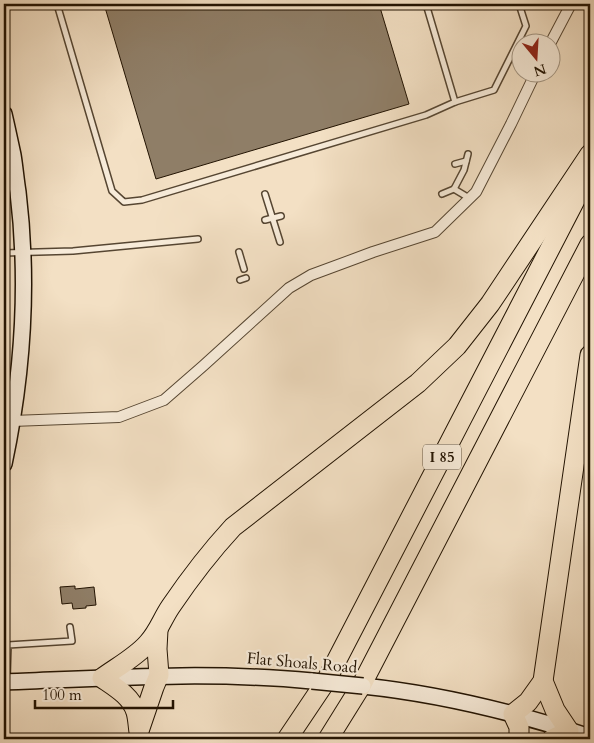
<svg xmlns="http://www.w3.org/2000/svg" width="594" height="743" font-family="Cardo,serif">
<rect width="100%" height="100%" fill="#f3e0c4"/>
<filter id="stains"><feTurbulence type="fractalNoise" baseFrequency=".004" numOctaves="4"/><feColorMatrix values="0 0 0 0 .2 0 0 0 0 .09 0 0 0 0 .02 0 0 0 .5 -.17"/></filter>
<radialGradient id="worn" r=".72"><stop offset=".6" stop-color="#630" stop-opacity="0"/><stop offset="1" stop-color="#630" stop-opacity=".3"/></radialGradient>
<!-- building -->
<g fill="#8f7e67" stroke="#221302">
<polygon points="104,4 379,4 409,104 156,179"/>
<polygon points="75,586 75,589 94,587 96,605 86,606 86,608 73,609 72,603 62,604 60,587"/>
</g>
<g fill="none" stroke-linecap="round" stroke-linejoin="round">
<!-- lane casing -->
<g stroke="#564632" stroke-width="8">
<g id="lane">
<polyline points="57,4 112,191 124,202 142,200 426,115 455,102 494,90 526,26 519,4"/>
<polyline points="426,4 455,102"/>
<polyline points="455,164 466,161"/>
<polyline points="454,189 469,198"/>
<polyline points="265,194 280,242"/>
<polyline points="442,194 454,189 464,170 468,154"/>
<polyline points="265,220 281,216"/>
<polyline points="239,252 244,269"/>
<polyline points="4,253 73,251 198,239"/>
<polyline points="240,280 246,278"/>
<polyline points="7,679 8,645 72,641 70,627"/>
</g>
</g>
<!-- street casing -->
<g stroke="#564632" stroke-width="12">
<g id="street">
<polyline points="551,42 571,4"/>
<polyline points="12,421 119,417 164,400 203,366 289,288 311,275 373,252 435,232 476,192 511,124 536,72"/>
</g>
</g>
<!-- secondary casing -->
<g stroke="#221302" stroke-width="18">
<g id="secondary">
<path d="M4 114C7 127 10 141 13 155 15 167 16 180 18 192 29 283 23 374 4 464"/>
<path d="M4 682C107 678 209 671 312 681"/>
<path d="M363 686C440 694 517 713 590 737"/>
</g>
</g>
<!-- highway casing -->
<g stroke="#221302" stroke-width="21">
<g id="highway">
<polyline points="543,681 555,710 569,731 552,739"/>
<polyline points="140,728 154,687 159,675 157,649 158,630"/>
<path d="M139 732C138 726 138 719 136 712 131 696 115 687 102 678 117 667 136 657 148 643 159 631 162 619 171 606 190 578 209 553 233 527L418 383 457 346 490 304 590 154"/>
<polyline points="287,739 326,681 585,181"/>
<polyline points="328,739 361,686 590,244"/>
<polyline points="519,739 519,727 513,714 528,702 543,681 590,355"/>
</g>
</g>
<!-- lane -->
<use href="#lane" stroke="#f7ebd9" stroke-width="5"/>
<!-- street -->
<use href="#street" stroke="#f7ebd9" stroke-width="10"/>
<!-- secondary -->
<use href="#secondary" stroke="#f7ebd9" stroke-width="15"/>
<!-- highway -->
<use href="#highway" stroke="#f3e0c4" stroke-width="19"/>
<!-- secondary-bridge casing -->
<g stroke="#221302" stroke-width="18" stroke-linecap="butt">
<polyline id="secondary-bridge" points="312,681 363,686"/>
</g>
<!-- secondary-bridge -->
<use href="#secondary-bridge" stroke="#f7ebd9" stroke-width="15"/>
</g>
<g text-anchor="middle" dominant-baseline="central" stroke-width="4.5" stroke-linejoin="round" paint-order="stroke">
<!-- shield labels -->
<rect fill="#f7ebd9" stroke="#625442" stroke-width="1" x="423" y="444.5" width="38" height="25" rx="4"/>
<g font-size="15" font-weight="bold" fill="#221302">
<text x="442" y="457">I 85</text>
</g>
<!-- street labels -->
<g font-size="16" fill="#221302" stroke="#f7ebd9">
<text transform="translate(302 663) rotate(5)">Flat Shoals Road</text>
</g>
</g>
<!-- margin -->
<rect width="594" height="743" fill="none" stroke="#f3e0c4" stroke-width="20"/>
<rect x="5" y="5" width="584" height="733" fill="none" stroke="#221302" stroke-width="2.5"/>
<rect x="10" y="10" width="574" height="723" fill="none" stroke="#221302"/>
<!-- north arrow -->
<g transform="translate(536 58) rotate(162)"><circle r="24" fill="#f7ebd9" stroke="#a29583"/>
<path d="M0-4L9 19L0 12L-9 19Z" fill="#8f2418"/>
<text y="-8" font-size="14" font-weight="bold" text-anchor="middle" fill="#221302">N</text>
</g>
<!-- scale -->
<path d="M35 700v8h138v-8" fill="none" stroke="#221302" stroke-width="2.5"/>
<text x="42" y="700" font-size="15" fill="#221302" stroke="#f7ebd9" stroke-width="4" paint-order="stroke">100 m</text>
<rect width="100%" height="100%" filter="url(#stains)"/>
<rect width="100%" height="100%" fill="url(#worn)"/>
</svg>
